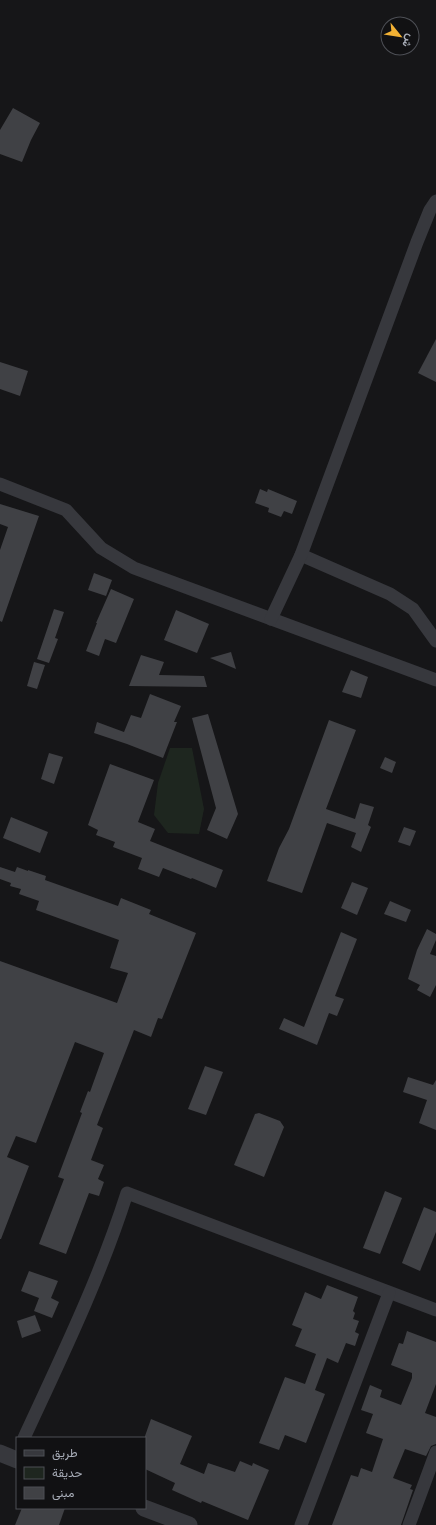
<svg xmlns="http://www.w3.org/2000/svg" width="436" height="1525" font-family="'Archivo Narrow',Vazirmatn,sans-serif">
<rect width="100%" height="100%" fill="#161618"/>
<!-- green -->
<polygon fill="#1e261f" points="170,748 192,748 204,809 199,834 168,833 154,815 158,783"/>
<!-- building -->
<g fill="#404145">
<polygon points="13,108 40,123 31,140 22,162 0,154 0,130"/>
<polygon points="436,339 436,382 418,373"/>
<polygon points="0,362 28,371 20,396 0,389"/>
<polygon points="260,489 267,492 268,489 297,501 292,514 284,511 281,517 268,512 269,508 255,503"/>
<polygon points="0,504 39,516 2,622 0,621 0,550 8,527 0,524"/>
<polygon points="94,573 112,580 106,596 88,590"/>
<polygon points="111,589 134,599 116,643 105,639 99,656 86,651 97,623 96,623"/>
<polygon points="54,609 64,612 55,638 58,639 49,663 37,659"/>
<polygon points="176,610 209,624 197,653 164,640"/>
<polygon points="231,652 236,669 210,658"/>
<polygon points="141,655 164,662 159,675 204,676 207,687 129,686"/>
<polygon points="34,662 45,665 37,689 27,686"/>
<polygon points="351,670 368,677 361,698 342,692"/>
<polygon points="150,694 181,706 174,722 177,722 163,758 127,744 94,733 97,722 124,732 131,715 141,718"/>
<polygon points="208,714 238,814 227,839 207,830 216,808 192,718"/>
<polygon points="329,720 356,730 326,809 355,819 360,803 374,807 368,825 371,827 361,852 351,847 356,833 327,823 302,893 267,881 279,848 289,829"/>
<polygon points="49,753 63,757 54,784 41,779"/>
<polygon points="385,757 396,762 392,773 380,768"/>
<polygon points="110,764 154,780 138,822 155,829 150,841 223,870 216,888 192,878 191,879 163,868 159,877 138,869 142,858 113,847 115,842 96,835 98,830 88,825"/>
<polygon points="11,817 48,832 40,853 3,838"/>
<polygon points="404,827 416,831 410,846 398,842"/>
<polygon points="0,867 15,872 17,867 28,871 28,870 46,876 45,880 118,906 121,898 151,910 149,914 196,933 162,1019 158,1018 151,1037 134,1030 97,1125 103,1128 91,1160 104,1165 98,1179 104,1182 99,1196 89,1193 66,1254 39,1244 64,1179 58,1177 82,1113 80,1112 88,1091 90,1092 104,1053 75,1042 36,1143 16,1136 7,1157 29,1166 1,1239 0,1239 0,961 117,1003 128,973 110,968 119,940 36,910 39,901 19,894 21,889 10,886 11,883 0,879"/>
<polygon points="352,882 368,888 357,915 341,908"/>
<polygon points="390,901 411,910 406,922 384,914"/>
<polygon points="427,929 436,934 436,940 430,954 436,956 436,985 430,997 417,990 420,985 408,979 417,950"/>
<polygon points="341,932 357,939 335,996 344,999 337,1016 329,1013 317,1045 279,1029 284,1018 304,1027"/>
<polygon points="205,1066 223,1072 206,1115 188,1109"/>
<polygon points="408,1077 433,1085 436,1080 436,1130 419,1123 427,1100 403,1092"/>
<polygon points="259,1113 280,1121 284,1127 264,1177 234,1165 255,1114"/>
<polygon points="385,1191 402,1198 380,1254 363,1248"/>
<polygon points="424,1207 436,1212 436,1232 420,1271 402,1263"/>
<polygon points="29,1271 58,1281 51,1298 59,1302 52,1318 34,1311 39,1298 21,1291"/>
<polygon points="327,1285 358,1297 353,1311 355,1313 353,1319 359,1321 355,1332 359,1334 355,1346 346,1343 338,1363 327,1358 315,1390 325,1394 306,1443 285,1435 279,1450 259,1443 285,1377 305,1384 316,1354 295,1346 302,1329 292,1325 305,1292 321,1299"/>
<polygon points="35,1315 41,1331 22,1338 17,1321"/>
<polygon points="407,1331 436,1342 436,1384 425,1413 436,1417 436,1444 431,1446 426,1456 405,1449 393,1478 412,1485 410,1489 413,1490 401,1525 332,1525 351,1475 358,1477 361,1468 372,1472 383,1439 366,1433 373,1414 361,1410 370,1385 382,1390 380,1397 401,1405 412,1378 412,1373 391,1365 399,1343 403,1344"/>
<polygon points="151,1419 192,1436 180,1464 204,1474 208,1463 235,1472 240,1461 252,1466 253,1463 269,1470 248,1520 202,1501 201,1503 172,1490 175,1483 145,1469 145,1436"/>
<polygon points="22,1508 65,1508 59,1525 15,1525"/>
</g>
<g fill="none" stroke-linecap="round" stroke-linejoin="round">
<!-- minor -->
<g stroke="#37383d" stroke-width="13">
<polyline points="0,484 66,510 101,548 134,568 436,680"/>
<polyline points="301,555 390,594 413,609 436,641"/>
<polyline points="271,619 301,555 417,242 430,210 436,201"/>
<path d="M24 1438C61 1358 100 1278 127 1193L436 1310"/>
<polyline points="301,1525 389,1293"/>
<polyline points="409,1525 436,1452"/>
</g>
<!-- tertiary -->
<g stroke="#37383d" stroke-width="17">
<polyline points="0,1453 17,1460"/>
<polyline points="144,1508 189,1525"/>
</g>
</g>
<!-- legend -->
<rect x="16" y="1437" width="130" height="72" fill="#111113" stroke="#4d4f55"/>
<rect x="24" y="1450" width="20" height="6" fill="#37383d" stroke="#4d4f55"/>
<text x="52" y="1457" font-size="12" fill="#a8adb8">طريق</text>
<rect x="24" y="1467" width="20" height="12" fill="#1e261f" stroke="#4d4f55"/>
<text x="52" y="1477" font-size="12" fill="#a8adb8">حديقة</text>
<rect x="24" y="1487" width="20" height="12" fill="#404145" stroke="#4d4f55"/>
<text x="52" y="1497" font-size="12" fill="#a8adb8">مبنى</text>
<!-- north arrow -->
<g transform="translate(400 36) rotate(120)"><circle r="19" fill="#111113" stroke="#4d4f55"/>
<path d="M0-3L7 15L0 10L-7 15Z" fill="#f2b134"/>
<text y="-6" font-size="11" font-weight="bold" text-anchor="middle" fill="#a8adb8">ش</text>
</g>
</svg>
